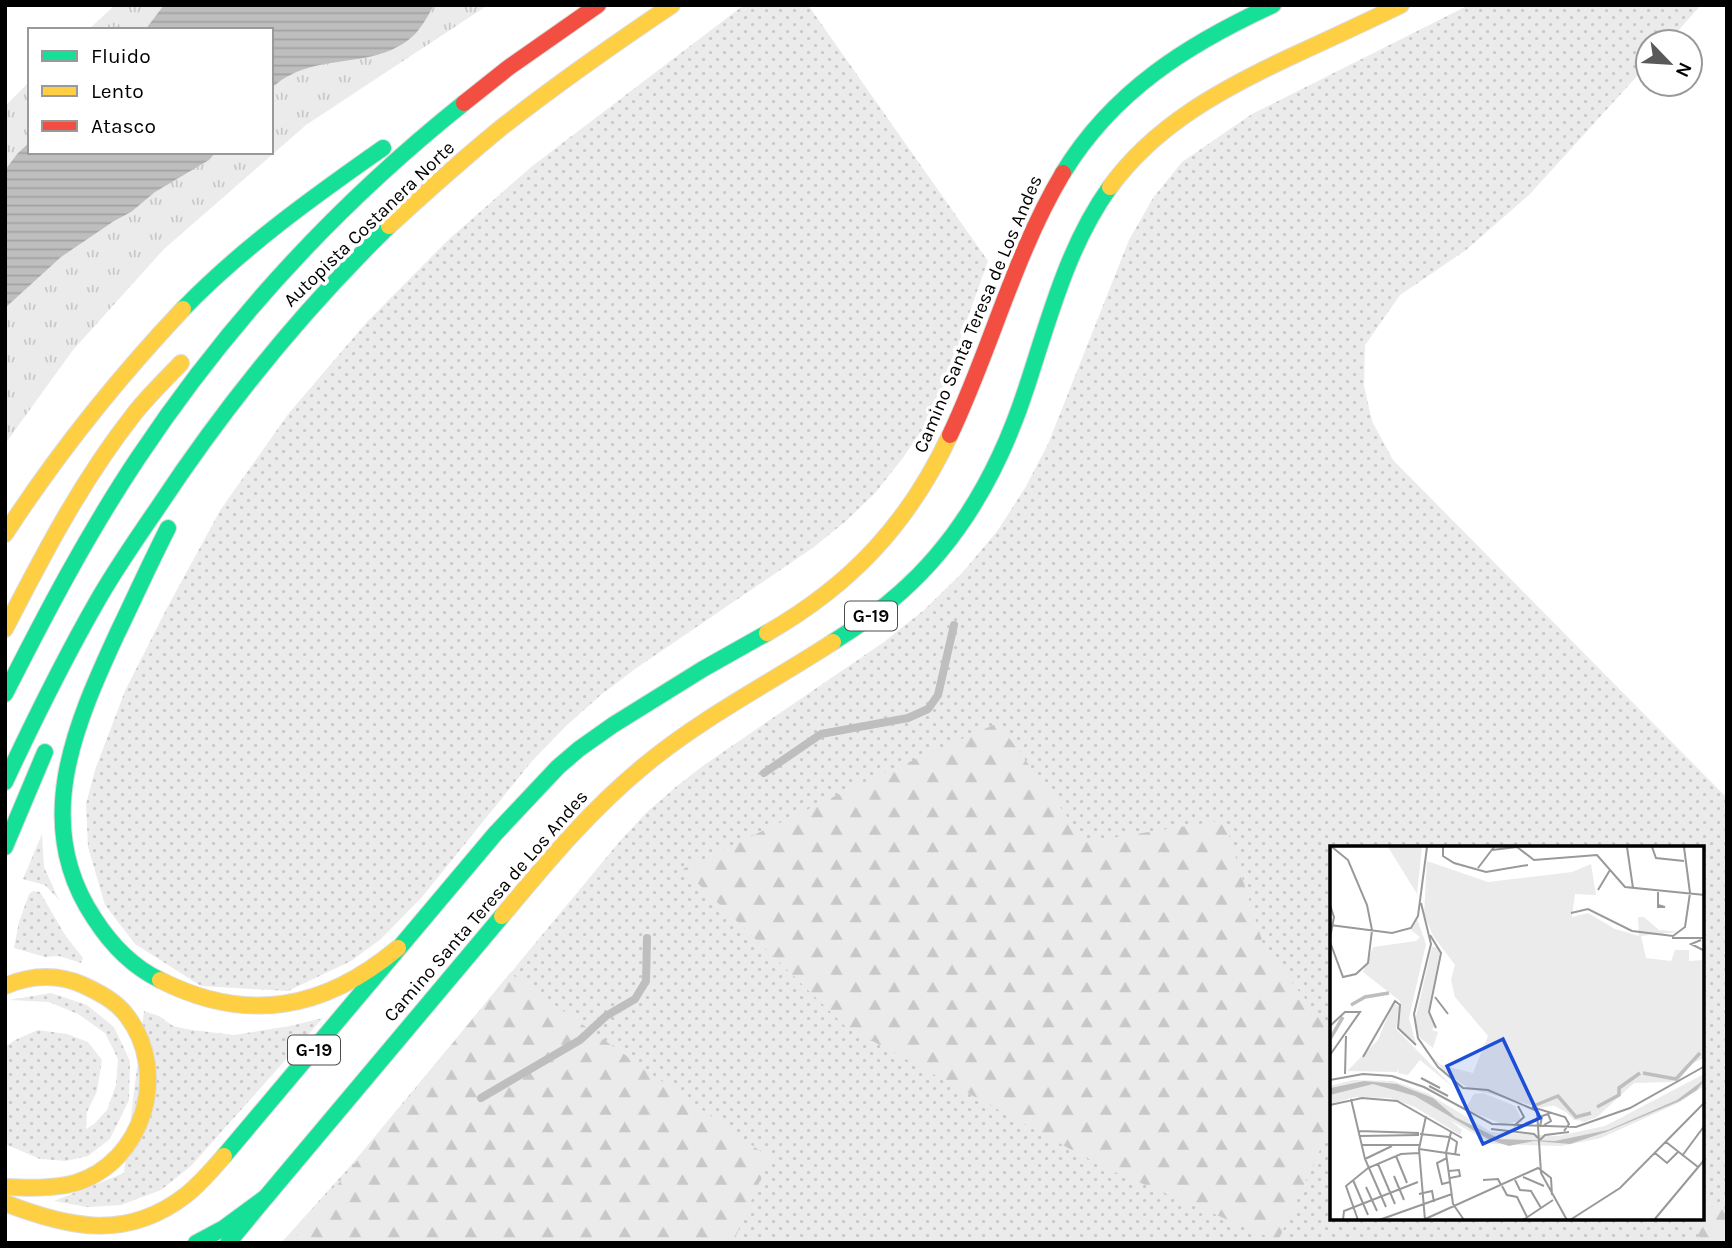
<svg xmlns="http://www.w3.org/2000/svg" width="1732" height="1248" font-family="Karla,sans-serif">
<defs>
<pattern id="grass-dots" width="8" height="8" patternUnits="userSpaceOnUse" patternTransform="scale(1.75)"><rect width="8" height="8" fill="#ebebeb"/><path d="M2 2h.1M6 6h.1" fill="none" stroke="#c8c8c8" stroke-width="1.8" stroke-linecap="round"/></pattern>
<pattern id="forest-firs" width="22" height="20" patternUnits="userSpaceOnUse" patternTransform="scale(1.75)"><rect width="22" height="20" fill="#ebebeb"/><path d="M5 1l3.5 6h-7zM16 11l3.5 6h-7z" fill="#c8c8c8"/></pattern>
<pattern id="park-tufts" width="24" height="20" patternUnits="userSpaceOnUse" patternTransform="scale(1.75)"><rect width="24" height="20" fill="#ebebeb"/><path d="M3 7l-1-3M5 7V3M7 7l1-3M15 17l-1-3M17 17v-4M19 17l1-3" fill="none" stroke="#c8c8c8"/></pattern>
<pattern id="water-rules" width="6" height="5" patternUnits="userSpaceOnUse" patternTransform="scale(1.75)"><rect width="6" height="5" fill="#bebebe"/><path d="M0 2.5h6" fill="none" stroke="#a2a2a2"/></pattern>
</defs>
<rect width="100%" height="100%" fill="#fff"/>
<!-- grass -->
<g fill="url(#grass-dots)" fill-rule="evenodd">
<polygon points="744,5 808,5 988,261 940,395 924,427 902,459 876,492 846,521 814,547 635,669 602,694 566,726 532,761 422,897 381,939 351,961 288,991 201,986 135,944 105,905 88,847 86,804 95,770 125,691 167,608 221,509 289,413 366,323 447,241 531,167"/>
<path d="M1469 5H1701L1668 42H1648V64L1529 195 1466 250 1400 295 1365 345 1364 386 1372 421 1393 460 1727 798V1243H281L352 1164 620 841 647 812 677 786 704 765 884 642 924 610 963 572 998 530 1025 488 1048 444 1129 240 1153 198 1182 162 1252 114ZM1331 847H1702V1218H1331Z"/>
<polygon points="42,834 44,867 59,900 45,885 23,879"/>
<polygon points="33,891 40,892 65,935 83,958 81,963 59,956 45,957 14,948 19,922 29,894"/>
<polygon points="51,993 87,1005 114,1027 130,1061 129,1100 110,1139 88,1156 66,1161 40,1159 5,1144 5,1047 15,1040 38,1030 67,1034 88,1042 102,1060 97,1091 87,1112 86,1129 94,1124 107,1110 116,1085 118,1059 105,1033 78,1014 49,1002 9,1000"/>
<polygon points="144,1011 159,1016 173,1026 192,1030 234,1035 290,1026 323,1018 191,1166 161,1190 121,1205 87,1207 54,1201 124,1173"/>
</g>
<!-- forest -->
<g fill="url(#forest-firs)">
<polygon points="998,723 1086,842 1224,820 1265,950 1331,1030 1331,1126 1278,1241 1103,1167 845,1026 683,869 875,777"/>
<polygon points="510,973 770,1158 733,1243 290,1243"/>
<polygon points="1702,1204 1727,1210 1727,1243 1702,1243 1691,1218 1702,1218"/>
</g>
<!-- park -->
<polygon fill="url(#park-tufts)" points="115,5 488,5 306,125 164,249 73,350 5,444 5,106 30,81 30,152 271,152 271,30 88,30"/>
<!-- water -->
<g fill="url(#water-rules)">
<path d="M164 5H434C429 14 423 25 416 33 376 74 313 48 271 89V30H145Z"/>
<polygon points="30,142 30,152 216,152 209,160 155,192 131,212 114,221 61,257 5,308 5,170 18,153"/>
</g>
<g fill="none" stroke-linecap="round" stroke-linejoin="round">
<!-- stream -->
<g stroke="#bebebe" stroke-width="8">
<polyline points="764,773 821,734 908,718 928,709 938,695 954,625"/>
<polyline points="481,1098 580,1040 606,1016 635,999 646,981 647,938"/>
</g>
<!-- fast casing -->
<g stroke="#dbdbdb" stroke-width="18">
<g id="fast">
<path d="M1063 173C1113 91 1188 44 1273 5"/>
<path d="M183 309C242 248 313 197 383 148"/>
<path d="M833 642C857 627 880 611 901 592 963 537 1002 464 1027 386 1049 319 1068 245 1110 187"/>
<path d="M5 694C46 613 88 533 138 458 227 324 339 203 464 103"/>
<path d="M5 782C34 720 65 657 99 598 117 567 137 538 157 509 225 406 301 312 389 226"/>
<polyline points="5,847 45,752"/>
<path d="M160 980C133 967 110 943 94 918 31 824 75 725 117 634 134 599 150 563 168 528"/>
<polyline points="224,1156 495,834 558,767 579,749 613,725 703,669 767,633"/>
<polyline points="196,1243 224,1228 266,1197 502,916"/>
<polyline points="228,1243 266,1197"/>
</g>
</g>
<!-- slow casing -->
<g stroke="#dbdbdb" stroke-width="18">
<g id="slow">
<path d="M1110 187C1155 125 1222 89 1290 57 1327 40 1364 23 1401 5"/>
<path d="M389 226C426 192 463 159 502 127 557 84 614 44 672 5"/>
<path d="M5 534C57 454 117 379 183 309"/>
<path d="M5 629C43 555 82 480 134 414 148 396 165 380 181 363"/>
<path d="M767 633C851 585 909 523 950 435"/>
<path d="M502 916C547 862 590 810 645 765 703 717 770 683 833 642"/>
<path d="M160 980C247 1024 324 1010 398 948"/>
<path d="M5 986C31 975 58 974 83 985 100 993 116 1001 127 1016 170 1072 144 1162 75 1183 52 1189 28 1188 5 1187"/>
<path d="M5 1203C69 1228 127 1241 186 1195 200 1184 212 1170 224 1156"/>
</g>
</g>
<!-- jam casing -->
<g stroke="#dbdbdb" stroke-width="18">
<g id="jam">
<polyline points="464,103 508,68 598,5"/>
<path d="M950 435C991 349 1014 255 1063 173"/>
</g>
</g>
<!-- fast -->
<use href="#fast" stroke="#16e098" stroke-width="16"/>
<!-- slow -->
<use href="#slow" stroke="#ffcf43" stroke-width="16"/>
<!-- jam -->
<use href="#jam" stroke="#f24e42" stroke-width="16"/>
</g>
<g text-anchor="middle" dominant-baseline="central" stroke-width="7" stroke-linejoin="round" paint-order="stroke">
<!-- shield labels -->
<g fill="#fff" stroke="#4c4c4c" stroke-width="2">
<rect x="845" y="601.5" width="52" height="29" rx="5"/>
<rect x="288" y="1035.5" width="52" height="29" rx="5"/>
</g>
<g font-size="18" font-weight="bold" fill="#000">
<text x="871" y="616">G-19</text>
<text x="314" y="1050">G-19</text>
</g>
<!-- street labels -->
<g font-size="19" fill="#000" stroke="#fff">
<text transform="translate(369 224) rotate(-44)">Autopista Costanera Norte</text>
<text transform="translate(978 314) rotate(-67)">Camino Santa Teresa de Los Andes</text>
<text transform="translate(486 906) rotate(-49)">Camino Santa Teresa de Los Andes</text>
</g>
</g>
<!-- overview -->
<g transform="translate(1330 846)">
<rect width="374" height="374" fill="#fff"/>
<path d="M58 1H92L87 48ZM97 15 158 36 242 26 261 18 266 49 245 48 242 71 258 67 285 83 309 90 308 71H314L329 84 349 86 311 90 316 112 341 115 345 104H359V115L374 114V212L361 218 349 234 304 237 267 271 254 276 221 258 212 262 138 242 114 225 102 211 111 219 143 227 158 190 125 151 121 134 125 119 103 90 94 68ZM87 73 96 98 79 172 86 198 69 184 70 155 33 126 43 101 86 95 90 91 81 84ZM102 101H109L110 105 98 166 105 178 102 184 108 186 103 202 89 191 85 175ZM63 157 69 160 66 183 124 242 90 214 78 229 68 227 69 222 67 226 17 225 48 194ZM153 247 185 260 192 275 172 278 135 263 144 248Z" fill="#ebebeb"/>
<path d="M250 145 260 147 258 152 247 155 245 162 231 157 199 161 198 174H185L172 197 169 175 192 149 213 154ZM358 152 364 157 361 168 369 170 372 178 374 173V205L362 208 335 172 340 162 348 165 350 158 356 159ZM325 158 328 178 338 192 337 211 344 208 354 228 342 236 304 237 256 275 244 274 229 259 213 261 187 255 190 239H201L209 251 210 233H221L228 247 231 223 223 190 252 191 260 197 259 204 249 212 248 241 252 250 259 248 261 259 271 258 287 242 269 211 288 237 309 222 292 200 290 173 293 171 297 177 302 199 311 197 315 190 309 167ZM173 214H183L178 249 165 238 168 231 165 226Z" fill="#ebebeb"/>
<path d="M374 228V240L348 257 271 292 232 300 163 298 120 274 132 284 130 289 85 261 60 252 25 251 0 258V240L23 234 63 235 99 248 161 286 228 290 275 280Z" fill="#ebebeb"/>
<path d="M375 233 367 244 350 255 276 286 240 298 204 295 179 300 160 294 85 250 43 238 0 249 1 242 34 235 67 238 103 252 125 271 170 293 225 295 278 284 347 254Z" fill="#bebebe"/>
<path fill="none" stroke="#bebebe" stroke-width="3.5" d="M21 159 35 151 59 147M0 193 13 171M313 227 346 233 370 207M206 259 228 250 246 271 261 267M267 261 289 249V242L310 227"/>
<path fill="none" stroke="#999" stroke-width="2" d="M113 1V10L124 17 156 26 198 19M187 1 204 14 267 9 295 41 375 49M297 1 303 42M322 1 326 12 354 15M354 1 360 47M162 4 187 1M148 22 164 1M268 44 280 24M91 57 101 98 84 168 88 192 108 221 133 242 158 244 207 265 211 327 237 374M0 59 4 71 0 92M328 59 335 61H328V44M241 67 258 63 302 85 343 90 355 81 360 47M0 79 62 87 81 82 88 70 97 1M100 89 111 107 99 166 106 182M342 92H375M371 94 361 98 375 105M0 96 13 131 26 128 38 117 42 84 37 59 18 14 2 1M105 151 118 168M0 180 15 166H30L0 209M33 211 65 155 70 159 68 182 86 199M15 228 16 190M91 232 110 242M0 234 33 228 62 230 94 241 162 278 246 281 300 262 375 220M99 240 118 250M21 253 35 313 56 361M0 259 32 252 67 255 132 292M202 261 235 271 239 278 234 285M184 280 194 271 188 260M210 281 212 270 218 268 221 275 214 279M161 283 204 288 208 292M29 285 89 287M121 286 116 307 123 358 134 374M90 288 119 291 127 296 125 309M30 290 89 289M210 294 215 289 239 286M336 296 368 321M32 299H89M89 303 130 309M325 307 337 317 348 306M66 310 77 337M352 310 375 279M117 312 107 317 112 338 120 336M35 313 62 300M48 318 65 358M119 325 129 324 130 330 120 332M64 330 74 354M193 331 214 340M23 334 38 369M153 334 168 333 171 339M185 334 190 344 201 345 211 362M172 340 177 349 187 351 197 371M36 341 47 365M89 348 102 345 104 356M13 374 14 365 88 336M28 374 16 340 38 322 71 308 89 307M49 374 122 348M93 374 208 322 221 332 222 349M95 374 89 303 96 270M193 374 223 354M240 374 290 342 375 256M324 374 375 313"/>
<path fill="#1d4ed8" fill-opacity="0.15" stroke="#1d4ed8" stroke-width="3.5" d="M173 193 210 272 153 298 117 220Z"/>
<rect width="374" height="374" fill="none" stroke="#000" stroke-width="3.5"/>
</g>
<!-- border -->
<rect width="1732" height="1248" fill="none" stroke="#000000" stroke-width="14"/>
<!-- legend -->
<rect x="28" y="28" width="245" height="126" fill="#ffffff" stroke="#999999" stroke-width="2"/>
<rect x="42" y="51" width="35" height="10" fill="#16e098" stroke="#999999" stroke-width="2"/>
<text x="91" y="63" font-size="21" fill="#000000">Fluido</text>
<rect x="42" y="86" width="35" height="10" fill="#ffcf43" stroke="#999999" stroke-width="2"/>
<text x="91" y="98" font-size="21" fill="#000000">Lento</text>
<rect x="42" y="121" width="35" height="10" fill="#f24e42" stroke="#999999" stroke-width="2"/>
<text x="91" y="133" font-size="21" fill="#000000">Atasco</text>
<!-- north arrow -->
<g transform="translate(1669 63) rotate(115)"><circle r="33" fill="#ffffff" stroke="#999999" stroke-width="2"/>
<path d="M0-5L12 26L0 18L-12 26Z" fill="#595959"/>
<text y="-10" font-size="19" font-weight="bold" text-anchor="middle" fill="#000000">N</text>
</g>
</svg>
